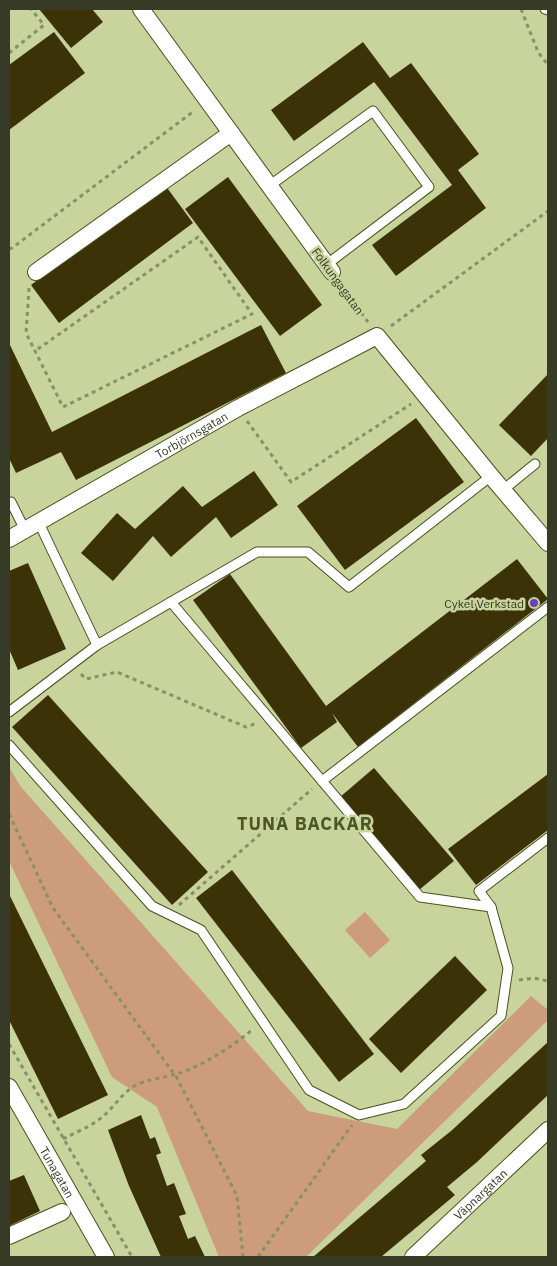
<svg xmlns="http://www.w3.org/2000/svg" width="557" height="1266" font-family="'IBM Plex Sans',sans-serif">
<rect width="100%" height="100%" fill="#c9d39c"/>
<!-- green -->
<g fill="#cd9d7b">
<polygon points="9,767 21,787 308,1111 397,1129 531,996 548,1010 548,1020 306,1257 219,1257 157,1107 112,1077 9,861"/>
<polygon points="365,912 390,940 370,958 345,930"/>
</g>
<!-- building -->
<g fill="#3b3208">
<polygon points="39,9 92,9 103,22 71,48"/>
<polygon points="54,32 85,73 9,130 9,65"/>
<polygon points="363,42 390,78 411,63 479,154 458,170 486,208 396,276 372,245 452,185 378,87 374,82 294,141 271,110"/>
<polygon points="228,177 322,305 280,336 185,209"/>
<polygon points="165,185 193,223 59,323 31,285"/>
<polygon points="261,325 286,373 76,480 61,452 16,473 9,458 9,343 52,432"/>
<polygon points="548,374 548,438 531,456 499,425"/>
<polygon points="416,418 464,482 345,570 297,506"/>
<polygon points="254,471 278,505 231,538 216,517 171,557 153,536 113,581 81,553 117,513 135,529 183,486 202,507"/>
<polygon points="517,559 548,599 358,747 332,713 337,722 301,748 193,600 230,574 326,706"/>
<polygon points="28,563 66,649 18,670 9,649 9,571"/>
<polygon points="48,695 208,872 172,905 12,727"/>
<polygon points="374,768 454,861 419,890 340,797"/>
<polygon points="548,774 548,830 476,885 448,849"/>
<polygon points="232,870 374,1054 339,1082 196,898"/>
<polygon points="9,894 108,1095 58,1119 9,1020"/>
<polygon points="455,956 487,990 401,1073 369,1039"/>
<polygon points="548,1042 548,1095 477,1162 447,1187 455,1195 381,1257 313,1257 426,1161 421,1155 451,1131"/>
<polygon points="141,1115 150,1139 155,1137 161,1153 156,1155 167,1186 174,1183 186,1214 179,1216 188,1239 195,1236 205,1257 161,1257 129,1186 108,1130"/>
<polygon points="24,1175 40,1211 9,1226 9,1181"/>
</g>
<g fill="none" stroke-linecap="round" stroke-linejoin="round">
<!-- lane casing -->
<g stroke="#4a511e" stroke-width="11">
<g id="lane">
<polyline points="545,9 548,10"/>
<polyline points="269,186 373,111 429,187 326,265"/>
<polyline points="503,490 535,464"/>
<polyline points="11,502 25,530"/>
<polyline points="97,645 257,552 308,552 349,587 491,476"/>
<polyline points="9,712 97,645 39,523"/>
<polyline points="9,745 152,906 201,930 309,1090 359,1115 404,1104 501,1016 508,968 491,907 420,897 171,602"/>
<polyline points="322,781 548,607"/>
<polyline points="491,907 479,891 548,838"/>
</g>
</g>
<!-- street casing -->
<g stroke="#4a511e" stroke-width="18">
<g id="street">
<polyline points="141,9 332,272"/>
<polyline points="36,272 231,133"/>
<path id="s1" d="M9 539 238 408 377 336 491 476 548 543"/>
<path id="s2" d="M9 1087 106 1257"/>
<polyline points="9,1236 62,1212"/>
<path id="s3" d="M413 1257 548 1130"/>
</g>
</g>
<!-- path -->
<g stroke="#899068" stroke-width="3" stroke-dasharray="4 4" stroke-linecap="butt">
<polyline points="521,9 538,52 548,65"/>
<polyline points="9,53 44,25 31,9"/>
<polyline points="9,249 12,248 194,111"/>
<polyline points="342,287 368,322"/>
<polyline points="29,288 26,333 63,407 252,314 198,237 35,351"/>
<polyline points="391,326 548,211"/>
<polyline points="247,421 291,482 411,404"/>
<polyline points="81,674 86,679 117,672 246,727 257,723"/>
<polyline points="9,814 53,908 177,1078 237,1196 243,1257"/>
<polyline points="179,905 312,789"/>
<polyline points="519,980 534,978 548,981"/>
<polyline points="9,1044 132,1257"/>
<path d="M63 1139C74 1133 87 1128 97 1121 112 1111 120 1094 136 1085 146 1080 166 1077 177 1074 204 1065 230 1048 252 1030"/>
<polyline points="258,1257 352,1125"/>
</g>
<!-- lane -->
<use href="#lane" stroke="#fff" stroke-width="9"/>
<!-- street -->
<use href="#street" stroke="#fff" stroke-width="16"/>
</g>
<!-- markers -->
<circle fill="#6d40b8" stroke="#c9d39c" stroke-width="2" cx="534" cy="603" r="5"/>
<g text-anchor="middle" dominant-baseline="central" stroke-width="5" stroke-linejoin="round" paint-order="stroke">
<!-- street labels -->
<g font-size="12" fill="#373b25" stroke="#c9d39c">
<text transform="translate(338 281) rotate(54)">Folkungagatan</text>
<text stroke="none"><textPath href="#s1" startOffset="210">Torbjörnsgatan</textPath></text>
<text stroke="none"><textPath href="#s2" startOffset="98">Tunagatan</textPath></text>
<text stroke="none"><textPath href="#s3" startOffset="92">Väpnargatan</textPath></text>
</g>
<!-- poi labels -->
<g font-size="12" fill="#373b25" stroke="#c9d39c" text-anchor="end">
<text x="524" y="603">Cykel Verkstad</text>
</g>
<!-- district labels -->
<g font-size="18" font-weight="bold" letter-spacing="1" fill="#4e5623" stroke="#c9d39c">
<text x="305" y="823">TUNA BACKAR</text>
</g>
</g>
<!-- border -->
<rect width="557" height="1266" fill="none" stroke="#373b25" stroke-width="20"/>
</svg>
